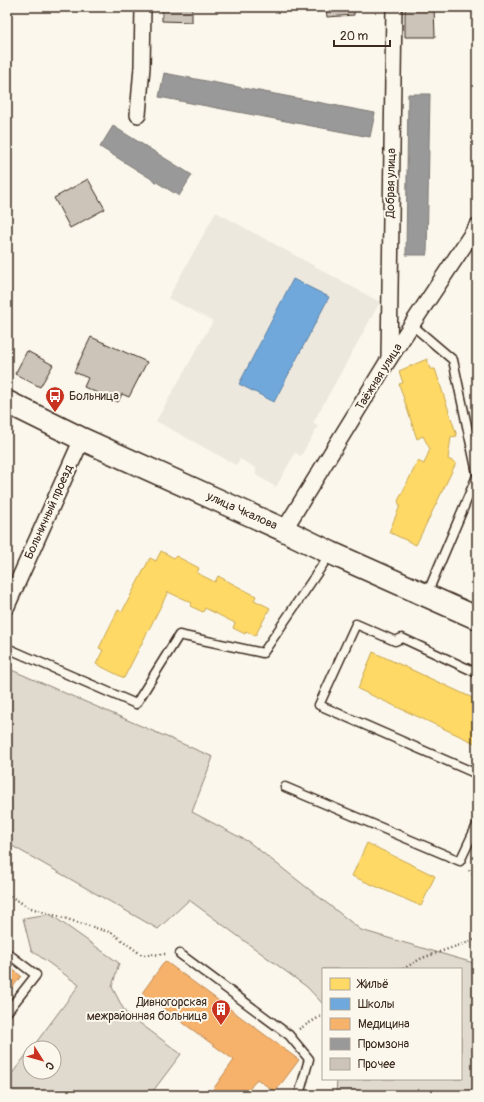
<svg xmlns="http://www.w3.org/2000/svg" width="484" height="1102" font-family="Pangolin,sans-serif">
<rect width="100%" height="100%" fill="#fbf7ec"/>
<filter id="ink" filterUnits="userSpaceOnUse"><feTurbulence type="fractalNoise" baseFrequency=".025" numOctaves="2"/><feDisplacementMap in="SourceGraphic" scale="8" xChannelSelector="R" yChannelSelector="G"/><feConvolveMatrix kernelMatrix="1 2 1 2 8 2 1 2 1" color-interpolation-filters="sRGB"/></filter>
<g filter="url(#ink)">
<!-- built -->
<polygon fill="#ede8dd" points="216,212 380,302 313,423 318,426 301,456 295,453 276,487 256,475 256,468 240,459 236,465 156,421 213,321 168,298"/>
<!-- green -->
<g fill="#dfd9ce" stroke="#8d8276">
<polygon points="7,668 213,757 192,812 249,842 361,930 477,964 477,1095 336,1095 337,1079 461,1079 461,969 323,969 323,1004 307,987 189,900 158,929 7,843"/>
<polygon points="50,914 119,963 112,987 125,1012 181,1054 150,1095 7,1095 7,1080 30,1050 30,1072 54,1072 54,1048 32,1048 79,985 31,950 23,918"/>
</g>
<!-- homes -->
<g fill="#ffd966" stroke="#c4a450">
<polygon points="427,359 430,369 435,369 457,436 451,437 448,459 456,463 416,545 389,532 400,506 398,501 418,461 424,464 430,449 423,436 417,439 399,384 403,383 399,371"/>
<polygon points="161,551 174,558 176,556 199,568 197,573 215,582 218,576 256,596 254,600 270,608 255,636 246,631 245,634 233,628 235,623 205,608 203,612 190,606 192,603 168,592 124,678 96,664 103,650 99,648 118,610 122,612 150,558 156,561"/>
<polygon points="373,652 477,700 477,744 358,689"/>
<polygon points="367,843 435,876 421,906 352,876"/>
</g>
<!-- schools -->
<polygon fill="#6fa8dc" stroke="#5f82a3" points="293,279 329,297 274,402 239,384"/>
<!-- health -->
<g fill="#f6b26b" stroke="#be8954">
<polygon points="165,961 299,1060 275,1092 257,1079 245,1095 209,1095 234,1060 142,993"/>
<polygon points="7,965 21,976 7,995"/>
</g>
<!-- industry -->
<g fill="#999" stroke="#7d7874">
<polygon points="164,73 375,113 370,137 159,97"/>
<polygon points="408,94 430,94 427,255 406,255"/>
<polygon points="113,126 192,175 179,196 100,147"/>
</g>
<!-- building -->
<g fill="#ccc4b9" stroke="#3b2a1e">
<polygon points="162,7 192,7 192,22 162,21"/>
<polygon points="326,7 354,7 354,15 327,17"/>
<polygon points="405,7 434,7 435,37 405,37"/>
<polygon points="88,179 105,209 70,228 54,198"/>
<polygon points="91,337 147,362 129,397 122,394 118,402 84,387 88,378 74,372"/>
<polygon points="27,351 53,365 40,387 15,374"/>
</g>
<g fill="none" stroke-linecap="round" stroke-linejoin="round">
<!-- lane casing -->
<g stroke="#3b2a1e" stroke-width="11">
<g id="lane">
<polyline points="412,325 453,360 477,473"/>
<polyline points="427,594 477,476"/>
<polyline points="7,648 136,704 179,635 263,653 330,554"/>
<polyline points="477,673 402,638 395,641 356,624 319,705 477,774"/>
<polyline points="285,787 460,861 477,825"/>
<polyline points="7,953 36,975 7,1012"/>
<polyline points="180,954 289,1035 309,1059 299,1095"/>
</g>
</g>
<!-- street casing -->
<g stroke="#3b2a1e" stroke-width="18">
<g id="street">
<polyline points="138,115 142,67 143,7"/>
<polyline points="389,359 394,7"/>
<polyline points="284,530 389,359 477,226"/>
<polyline points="7,606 82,439"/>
</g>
</g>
<!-- secondary casing -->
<g stroke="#3b2a1e" stroke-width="25">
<polyline id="secondary" points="7,402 82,439 284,530 331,553 477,618"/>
</g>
<!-- path -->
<g stroke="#3b2a1e" stroke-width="2.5" stroke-dasharray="1 3" stroke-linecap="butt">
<polyline points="469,870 477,878"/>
<polyline points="7,894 28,907 112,933 142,955 167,954"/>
<polyline points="403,969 422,958 477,939"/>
<polyline points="299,1029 323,1015"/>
</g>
<!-- lane -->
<use href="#lane" stroke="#fbf7ec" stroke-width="8"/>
<!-- street -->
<use href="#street" stroke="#fbf7ec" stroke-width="15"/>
<!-- secondary -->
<use href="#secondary" stroke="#fbf7ec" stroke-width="22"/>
</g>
</g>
<!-- icons -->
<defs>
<g id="bus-pin" transform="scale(1)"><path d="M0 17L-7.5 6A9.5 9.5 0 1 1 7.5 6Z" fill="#c8321e" stroke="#fbf7ec"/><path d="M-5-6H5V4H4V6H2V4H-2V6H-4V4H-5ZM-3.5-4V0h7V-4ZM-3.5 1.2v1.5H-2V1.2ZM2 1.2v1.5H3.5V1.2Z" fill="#fff"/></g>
<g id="building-pin" transform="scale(1)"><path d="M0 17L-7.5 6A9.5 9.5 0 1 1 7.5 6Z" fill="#c8321e" stroke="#fbf7ec"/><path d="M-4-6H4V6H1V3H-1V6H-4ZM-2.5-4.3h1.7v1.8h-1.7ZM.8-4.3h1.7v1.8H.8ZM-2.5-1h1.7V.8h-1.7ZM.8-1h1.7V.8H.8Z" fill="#fff"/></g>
</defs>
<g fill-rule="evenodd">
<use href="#bus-pin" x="55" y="396"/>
<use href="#building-pin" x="221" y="1009"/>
</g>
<g text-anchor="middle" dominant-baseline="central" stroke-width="4" stroke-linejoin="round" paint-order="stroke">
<!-- street labels -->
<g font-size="12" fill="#3b2a1e" stroke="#fbf7ec">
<text transform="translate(391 183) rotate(-89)">Добрая улица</text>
<text transform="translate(379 377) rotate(-58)">Таёжная улица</text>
<text transform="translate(242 511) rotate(24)">улица Чкалова</text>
<text transform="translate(49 512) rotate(-66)">Больничный проезд</text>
</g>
<!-- poi labels -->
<g font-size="12" fill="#3b2a1e" stroke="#fbf7ec" text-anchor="start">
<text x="69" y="396">Больница</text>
<text x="207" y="1002" text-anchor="end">Дивногорская<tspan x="207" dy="14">межрайонная больница</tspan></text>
</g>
</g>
<!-- margin -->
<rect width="484" height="1102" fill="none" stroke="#fbf7ec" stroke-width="24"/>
<rect x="12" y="12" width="460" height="1078" fill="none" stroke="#3b2a1e" stroke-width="1.5" filter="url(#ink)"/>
<!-- legend -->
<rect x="322" y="968" width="140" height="112" fill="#fbf7ec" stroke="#aea59a"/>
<rect x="330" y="978" width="20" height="12" fill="#ffd966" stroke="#aea59a"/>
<text x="358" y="988" font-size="12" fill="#3b2a1e">Жильё</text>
<rect x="330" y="998" width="20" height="12" fill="#6fa8dc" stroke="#aea59a"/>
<text x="358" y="1008" font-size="12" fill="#3b2a1e">Школы</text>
<rect x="330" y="1018" width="20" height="12" fill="#f6b26b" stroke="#aea59a"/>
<text x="358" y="1028" font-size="12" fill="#3b2a1e">Медицина</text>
<rect x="330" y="1038" width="20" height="12" fill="#999999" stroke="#aea59a"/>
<text x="358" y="1048" font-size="12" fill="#3b2a1e">Промзона</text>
<rect x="330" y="1058" width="20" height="12" fill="#ccc4b9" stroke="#aea59a"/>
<text x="358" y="1068" font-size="12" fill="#3b2a1e">Прочее</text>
<!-- north arrow -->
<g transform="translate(42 1060) rotate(127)"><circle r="19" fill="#fbf7ec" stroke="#aea59a"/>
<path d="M0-3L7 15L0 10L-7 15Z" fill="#c8321e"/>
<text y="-6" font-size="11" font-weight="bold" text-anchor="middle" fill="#3b2a1e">С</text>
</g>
<!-- scale -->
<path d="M334 40v6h56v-6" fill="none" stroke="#3b2a1e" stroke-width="2"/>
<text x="340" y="40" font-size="12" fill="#3b2a1e" stroke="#fbf7ec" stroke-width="3" paint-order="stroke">20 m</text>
</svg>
